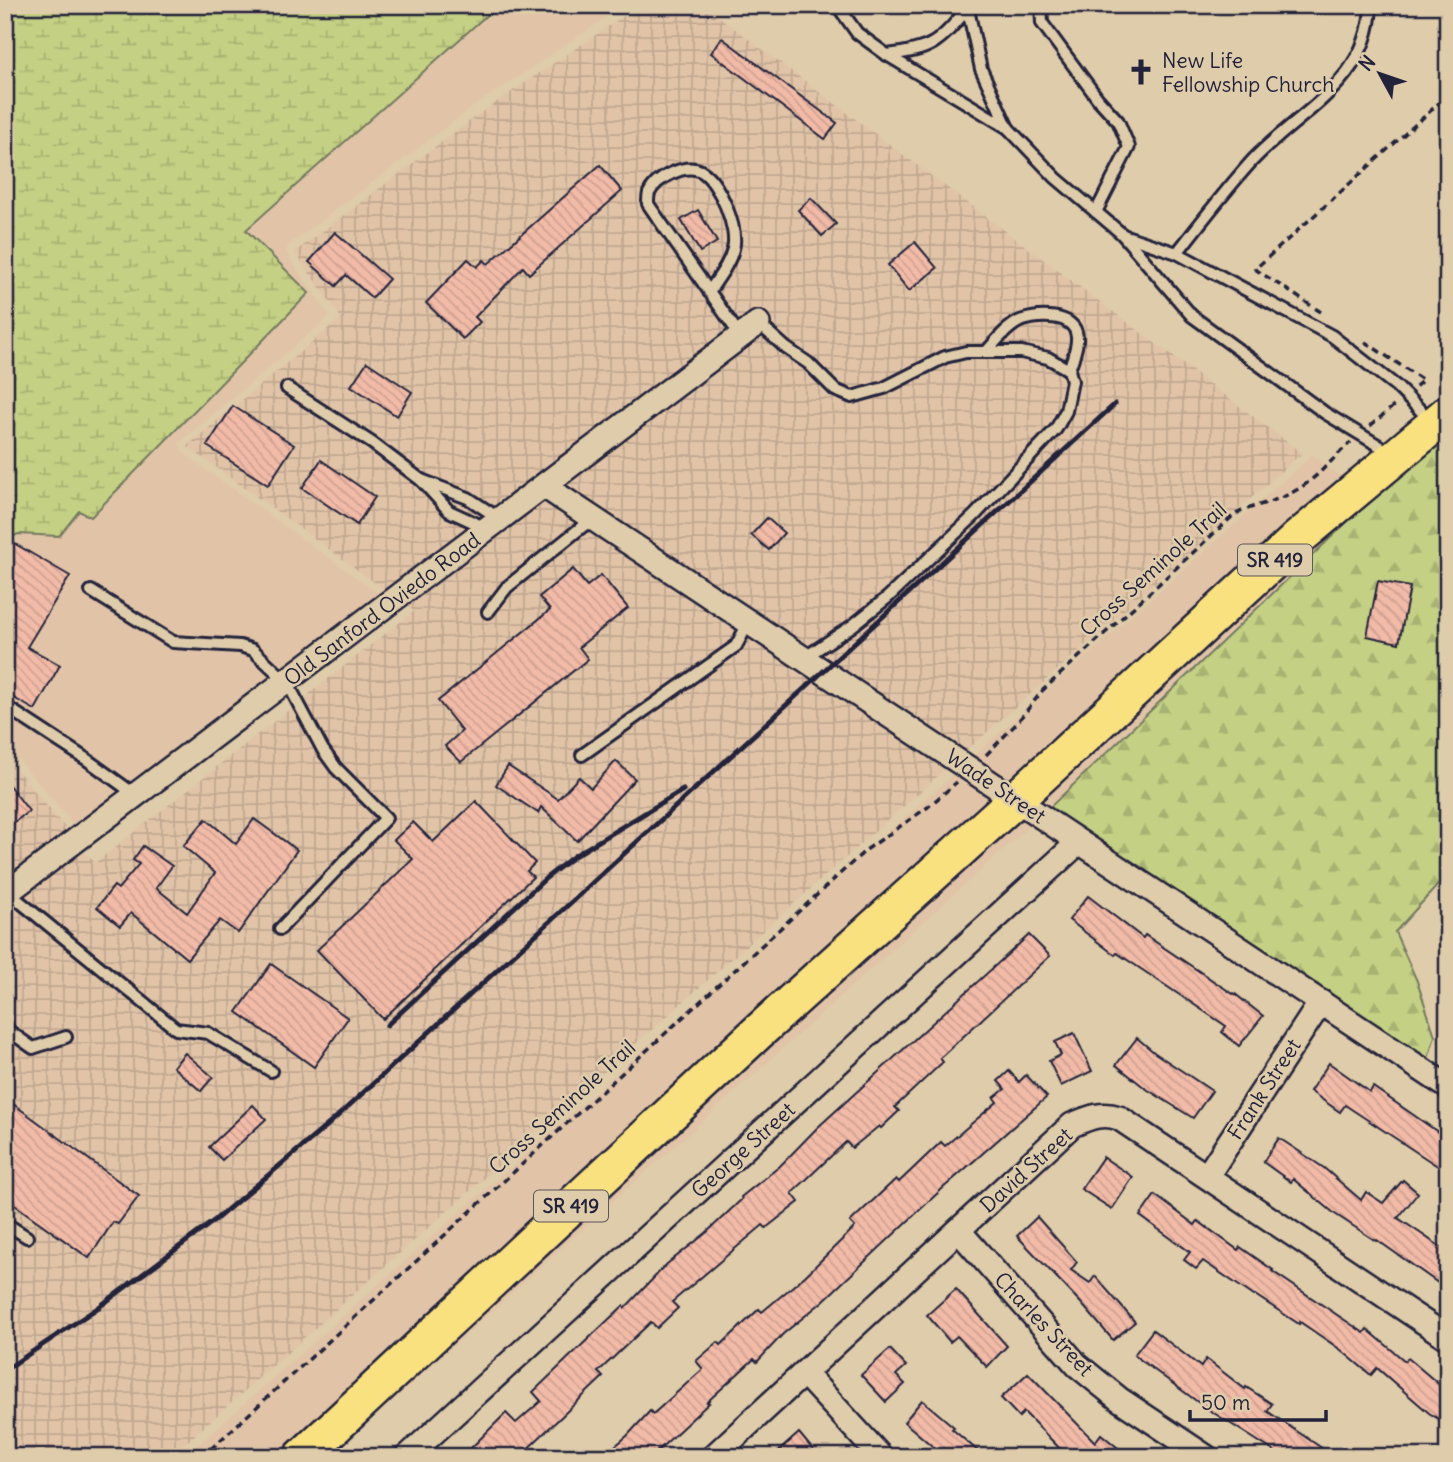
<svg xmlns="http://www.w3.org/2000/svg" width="1453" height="1462" font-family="Delius,sans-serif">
<defs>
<pattern id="industrial-grid" width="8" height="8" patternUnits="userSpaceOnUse" patternTransform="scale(1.75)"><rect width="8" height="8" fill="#e1c4a7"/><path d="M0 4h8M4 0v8" fill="none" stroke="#c1a891"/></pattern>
<pattern id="forest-firs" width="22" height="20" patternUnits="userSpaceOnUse" patternTransform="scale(1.75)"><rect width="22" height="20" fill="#c4d083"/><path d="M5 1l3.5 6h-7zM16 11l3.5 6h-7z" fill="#a8b272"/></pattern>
<pattern id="wetland-marsh" width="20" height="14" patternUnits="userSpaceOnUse" patternTransform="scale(1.75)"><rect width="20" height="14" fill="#c4d083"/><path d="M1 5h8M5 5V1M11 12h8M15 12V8" fill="none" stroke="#a8b272"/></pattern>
<pattern id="building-back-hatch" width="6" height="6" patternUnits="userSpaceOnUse" patternTransform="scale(1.75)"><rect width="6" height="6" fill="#f2bba7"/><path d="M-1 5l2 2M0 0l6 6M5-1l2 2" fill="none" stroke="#cfa091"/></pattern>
</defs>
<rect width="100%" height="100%" fill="#dfccaa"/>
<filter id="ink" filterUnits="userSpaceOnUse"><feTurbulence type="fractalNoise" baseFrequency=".0143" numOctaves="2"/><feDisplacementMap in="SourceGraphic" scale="14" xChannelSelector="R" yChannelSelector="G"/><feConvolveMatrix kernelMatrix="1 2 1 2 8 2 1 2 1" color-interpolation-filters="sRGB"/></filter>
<g filter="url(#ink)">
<!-- built -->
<g fill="#e1c4a7">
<polygon points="498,5 625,5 473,107 289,245 286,252 288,256 330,316 179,443 183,453 382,596 76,828 5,743 5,541 18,534 59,536 79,510 309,293 246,230"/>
<polygon points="1311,454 1349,482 1014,787 971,758 1308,459"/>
<polygon points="1340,517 1347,522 1047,810 1032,799"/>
<polygon points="957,771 1000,800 285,1457 184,1457"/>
<polygon points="1016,813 1033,823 330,1457 318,1457"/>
</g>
<!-- industrial -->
<polygon fill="url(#industrial-grid)" points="640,5 703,5 1302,453 170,1457 5,1457 5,756 95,863 414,611 187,446 341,318 295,252 479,114"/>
<!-- forest -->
<polygon fill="url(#forest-firs)" stroke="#73795f" stroke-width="2" points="1448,427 1448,874 1395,932 1417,981 1435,1036 1427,1062 1047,810 1347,522 1340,517"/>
<!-- wetland -->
<polygon fill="url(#wetland-marsh)" stroke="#73795f" stroke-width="2" points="5,5 498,5 246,230 309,293 91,517 79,511 59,536 18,534 5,541"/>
<!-- building -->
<g fill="url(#building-back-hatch)" stroke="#22223b" stroke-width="2">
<polygon points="722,38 837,123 825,139 711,53"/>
<polygon points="600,165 622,191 529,274 523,267 475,317 480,322 463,339 426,303 468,259 477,267 484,260 488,264"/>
<polygon points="811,198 836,224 822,236 798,210"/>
<polygon points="698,210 717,242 700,252 681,220"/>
<polygon points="335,232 389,279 372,298 346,275 336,286 309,262"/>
<polygon points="915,242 937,268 909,291 888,265"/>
<polygon points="367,362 412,392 397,416 351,386"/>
<polygon points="233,406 294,445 268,485 207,446"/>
<polygon points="321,460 375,497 357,525 302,488"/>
<polygon points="767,518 784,533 769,550 751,535"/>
<polygon points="5,538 70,576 27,647 60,665 35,710 5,693"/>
<polygon points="573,569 587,586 601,575 628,608 579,647 588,659 461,762 445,746 462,731 438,701 550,610 539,597"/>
<polygon points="1378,581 1410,587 1399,643 1367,636"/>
<polygon points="616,761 635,779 577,841 541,807 538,813 496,785 508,766 558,799 579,777 591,788"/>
<polygon points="5,780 29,811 5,829"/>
<polygon points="476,801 535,863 527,871 533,877 383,1019 317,950 413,859 394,840 413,822 433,842"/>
<polygon points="206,819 236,844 254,819 297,850 238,933 220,920 187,959 131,913 120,926 97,907 114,886 118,889 139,864 133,860 143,846 172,866 156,888 187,913 215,873 183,846"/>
<polygon points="1088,896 1143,938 1145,935 1233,994 1234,993 1263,1016 1239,1046 1222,1032 1226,1026 1117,953 1115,955 1069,920"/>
<polygon points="1029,935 1050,956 940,1058 943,1062 895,1107 899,1111 881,1128 879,1126 852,1148 846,1142 792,1193 799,1202 766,1228 763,1225 672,1302 678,1308 657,1328 651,1322 598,1372 603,1377 519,1457 462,1457 506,1413 516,1423 541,1401 533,1392 586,1341 623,1306 625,1308 667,1264 706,1233 742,1199 741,1197 780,1166 817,1128"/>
<polygon points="271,964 348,1018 314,1067 237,1012"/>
<polygon points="1074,1033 1092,1071 1061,1086 1049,1061 1061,1055 1055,1042"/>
<polygon points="1137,1038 1155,1053 1212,1091 1193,1118 1145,1088 1116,1065"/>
<polygon points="185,1053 213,1077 201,1091 173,1067"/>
<polygon points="1329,1063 1370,1092 1373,1087 1448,1139 1448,1173 1345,1105 1340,1112 1310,1091"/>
<polygon points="1009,1071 1019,1082 1026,1075 1047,1097 942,1189 822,1302 783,1334 757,1362 754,1359 707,1402 709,1403 651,1457 602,1457 627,1436 650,1411 653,1414 703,1369 696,1361 718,1342 721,1345 759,1309 762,1312 805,1276 855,1227 850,1222 896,1179 899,1182 941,1142 945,1146 997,1102 994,1098 1005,1089 998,1081"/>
<polygon points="5,1098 139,1196 118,1224 113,1222 89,1258 5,1198"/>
<polygon points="253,1105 266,1119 222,1160 209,1147"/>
<polygon points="1279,1138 1324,1168 1361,1200 1366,1192 1383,1203 1403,1180 1418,1193 1398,1218 1448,1252 1448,1290 1377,1240 1376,1241 1335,1214 1293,1179 1291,1182 1263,1162"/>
<polygon points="1103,1157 1133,1177 1112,1209 1081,1189"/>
<polygon points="1155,1195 1195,1225 1198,1221 1238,1250 1240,1247 1273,1270 1272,1271 1364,1333 1367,1329 1405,1361 1408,1358 1448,1392 1448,1425 1429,1413 1377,1368 1371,1375 1341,1350 1300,1322 1299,1324 1255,1295 1254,1296 1203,1261 1196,1269 1184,1260 1190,1252 1140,1216"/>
<polygon points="1037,1217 1077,1262 1071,1270 1090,1283 1095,1276 1135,1322 1113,1340 1080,1302 1017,1236"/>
<polygon points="956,1289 1007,1346 987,1367 957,1336 950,1342 927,1315"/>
<polygon points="1153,1330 1201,1367 1206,1359 1245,1389 1246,1387 1272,1404 1267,1411 1335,1457 1283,1457 1206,1408 1134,1355"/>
<polygon points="890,1349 906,1366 896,1375 905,1384 886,1402 861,1375"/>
<polygon points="1028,1373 1095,1442 1101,1434 1129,1457 1068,1457 1024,1412 1019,1417 1001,1398"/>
<polygon points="922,1400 954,1427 952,1429 985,1457 945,1457 904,1422"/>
<polygon points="799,1433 819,1457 772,1457"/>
</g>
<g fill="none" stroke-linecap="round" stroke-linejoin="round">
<!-- service casing -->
<g stroke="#22223b" stroke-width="16">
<g id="service">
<polyline points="837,5 857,33 887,55 1008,128 1056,178 1122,234 1192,316 1325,413 1391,453"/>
<polyline points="967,5 981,69 1008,128"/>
<polyline points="1041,5 1042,23 1098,99 1118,121 1129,147 1096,212"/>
<path d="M887 55C932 50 939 43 967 9"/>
<polyline points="1123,235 1177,253 1332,336 1396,386 1430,420"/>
<path d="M1177 253C1201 222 1225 191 1251 162 1296 113 1369 83 1371 5"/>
<path d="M709 292C718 278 729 265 733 249 739 229 719 181 701 171 685 163 656 178 649 193 648 196 648 200 648 204L741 337"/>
<path d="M758 323 786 348 808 363 835 390 852 397 884 388 945 357 966 352H1021L1048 358 1069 370C1072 360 1078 347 1077 337 1075 312 1037 315 1020 321 1007 327 996 341 987 351"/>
<polyline points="287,388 372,443 421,480"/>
<polyline points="486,528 449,511 421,480 468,498 500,519"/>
<polyline points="91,591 173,642 240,646 253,650 287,682 323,750 336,768 386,818 280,929"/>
<polyline points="488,612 507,587 593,518"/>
<polyline points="804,658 852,626 887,598 975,515 1056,429 1066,411 1072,381 1069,370"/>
<polyline points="5,706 86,759 137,796"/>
<polyline points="582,755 736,646 749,622"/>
<polyline points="8,892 176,1029 208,1033 271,1071"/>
<polyline points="5,1024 9,1031 33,1048 66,1037"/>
<polyline points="5,1223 27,1237"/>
</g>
</g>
<!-- minor casing -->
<g stroke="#22223b" stroke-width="28">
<g id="minor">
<polyline points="544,486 1448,1087"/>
<polyline points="5,894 758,323"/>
<polyline points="1207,1176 1321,1002"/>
<polyline points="959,1231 1077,1365 1119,1399 1206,1457"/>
<polyline points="804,1373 881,1457"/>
<polyline points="407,1457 1079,842"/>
<path d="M713 1457 1072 1125C1089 1118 1101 1112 1119 1118L1448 1338"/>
</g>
</g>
<!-- primary casing -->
<g stroke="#22223b" stroke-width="40">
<polyline id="primary" points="302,1457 756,1034 1016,799 1297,539 1448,413"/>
</g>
<!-- path -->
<g stroke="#22223b" stroke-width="3.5" stroke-dasharray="7 5" stroke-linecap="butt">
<polyline points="1321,312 1255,269 1448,95"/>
<polyline points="1365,342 1423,380 1415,387"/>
<polyline points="1370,426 1396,404"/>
<path d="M986 755 1016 724 1043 690 1234 515C1252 505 1273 503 1291 493 1314 482 1332 459 1351 442"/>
<polyline points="202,1457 866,850 928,807 957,782"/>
</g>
<!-- service -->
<use href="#service" stroke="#dfccaa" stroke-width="10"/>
<!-- minor -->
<use href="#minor" stroke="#dfccaa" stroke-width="23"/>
<!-- primary -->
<use href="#primary" stroke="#fae180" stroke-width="35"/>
<!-- rail -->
<g stroke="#22223b" stroke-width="5">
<polyline points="387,1025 546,878 574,856 683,790"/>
<polyline points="5,1370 99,1307 215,1220 329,1124 1115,404"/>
</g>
</g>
</g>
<!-- icons -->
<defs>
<g id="church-bare" transform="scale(2.1)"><path d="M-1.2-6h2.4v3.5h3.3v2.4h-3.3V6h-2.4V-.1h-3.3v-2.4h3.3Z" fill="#22223b" stroke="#dfccaa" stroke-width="2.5" paint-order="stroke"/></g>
</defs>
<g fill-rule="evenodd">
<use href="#church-bare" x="1141" y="72"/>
</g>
<g text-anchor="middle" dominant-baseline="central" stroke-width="5" stroke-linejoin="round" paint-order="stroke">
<!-- shield labels -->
<g fill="#dfccaa" stroke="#5b555c" stroke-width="2">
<rect x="1238" y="544.5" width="74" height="31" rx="5"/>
<rect x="534" y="1190.5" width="74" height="31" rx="5"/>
</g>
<g font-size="19" font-weight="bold" fill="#22223b">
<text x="1275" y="560">SR 419</text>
<text x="571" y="1206">SR 419</text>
</g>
<!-- poi labels -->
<g font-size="21" fill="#22223b" stroke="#dfccaa" text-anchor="start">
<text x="1162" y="60">New Life<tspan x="1162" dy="24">Fellowship Church</tspan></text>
</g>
<!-- street labels -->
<g font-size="21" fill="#22223b" stroke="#dfccaa">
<text transform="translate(1153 569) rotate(-42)">Cross Seminole Trail</text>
<text transform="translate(382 609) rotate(-37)">Old Sanford Oviedo Road</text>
<text transform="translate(996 786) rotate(34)">Wade Street</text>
<text transform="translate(1264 1089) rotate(-57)">Frank Street</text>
<text transform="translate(562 1107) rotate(-42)">Cross Seminole Trail</text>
<text transform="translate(743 1150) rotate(-42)">George Street</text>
<text transform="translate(1026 1170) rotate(-42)">David Street</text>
<text transform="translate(1044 1324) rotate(47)">Charles Street</text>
</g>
</g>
<!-- margin -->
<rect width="1453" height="1462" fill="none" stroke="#dfccaa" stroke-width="28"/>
<rect x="14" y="14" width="1425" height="1434" fill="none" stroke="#22223b" stroke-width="2.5" filter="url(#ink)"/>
<!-- north arrow -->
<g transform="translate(1380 74) rotate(310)" stroke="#dfccaa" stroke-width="5" paint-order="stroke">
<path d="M0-5L12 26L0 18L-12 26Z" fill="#22223b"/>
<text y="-10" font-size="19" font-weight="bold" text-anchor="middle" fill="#22223b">N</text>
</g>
<!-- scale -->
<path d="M1190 1410v10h136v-10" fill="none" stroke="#22223b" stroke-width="3.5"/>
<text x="1201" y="1410" font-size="21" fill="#22223b" stroke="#dfccaa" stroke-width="5" paint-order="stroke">50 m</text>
</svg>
